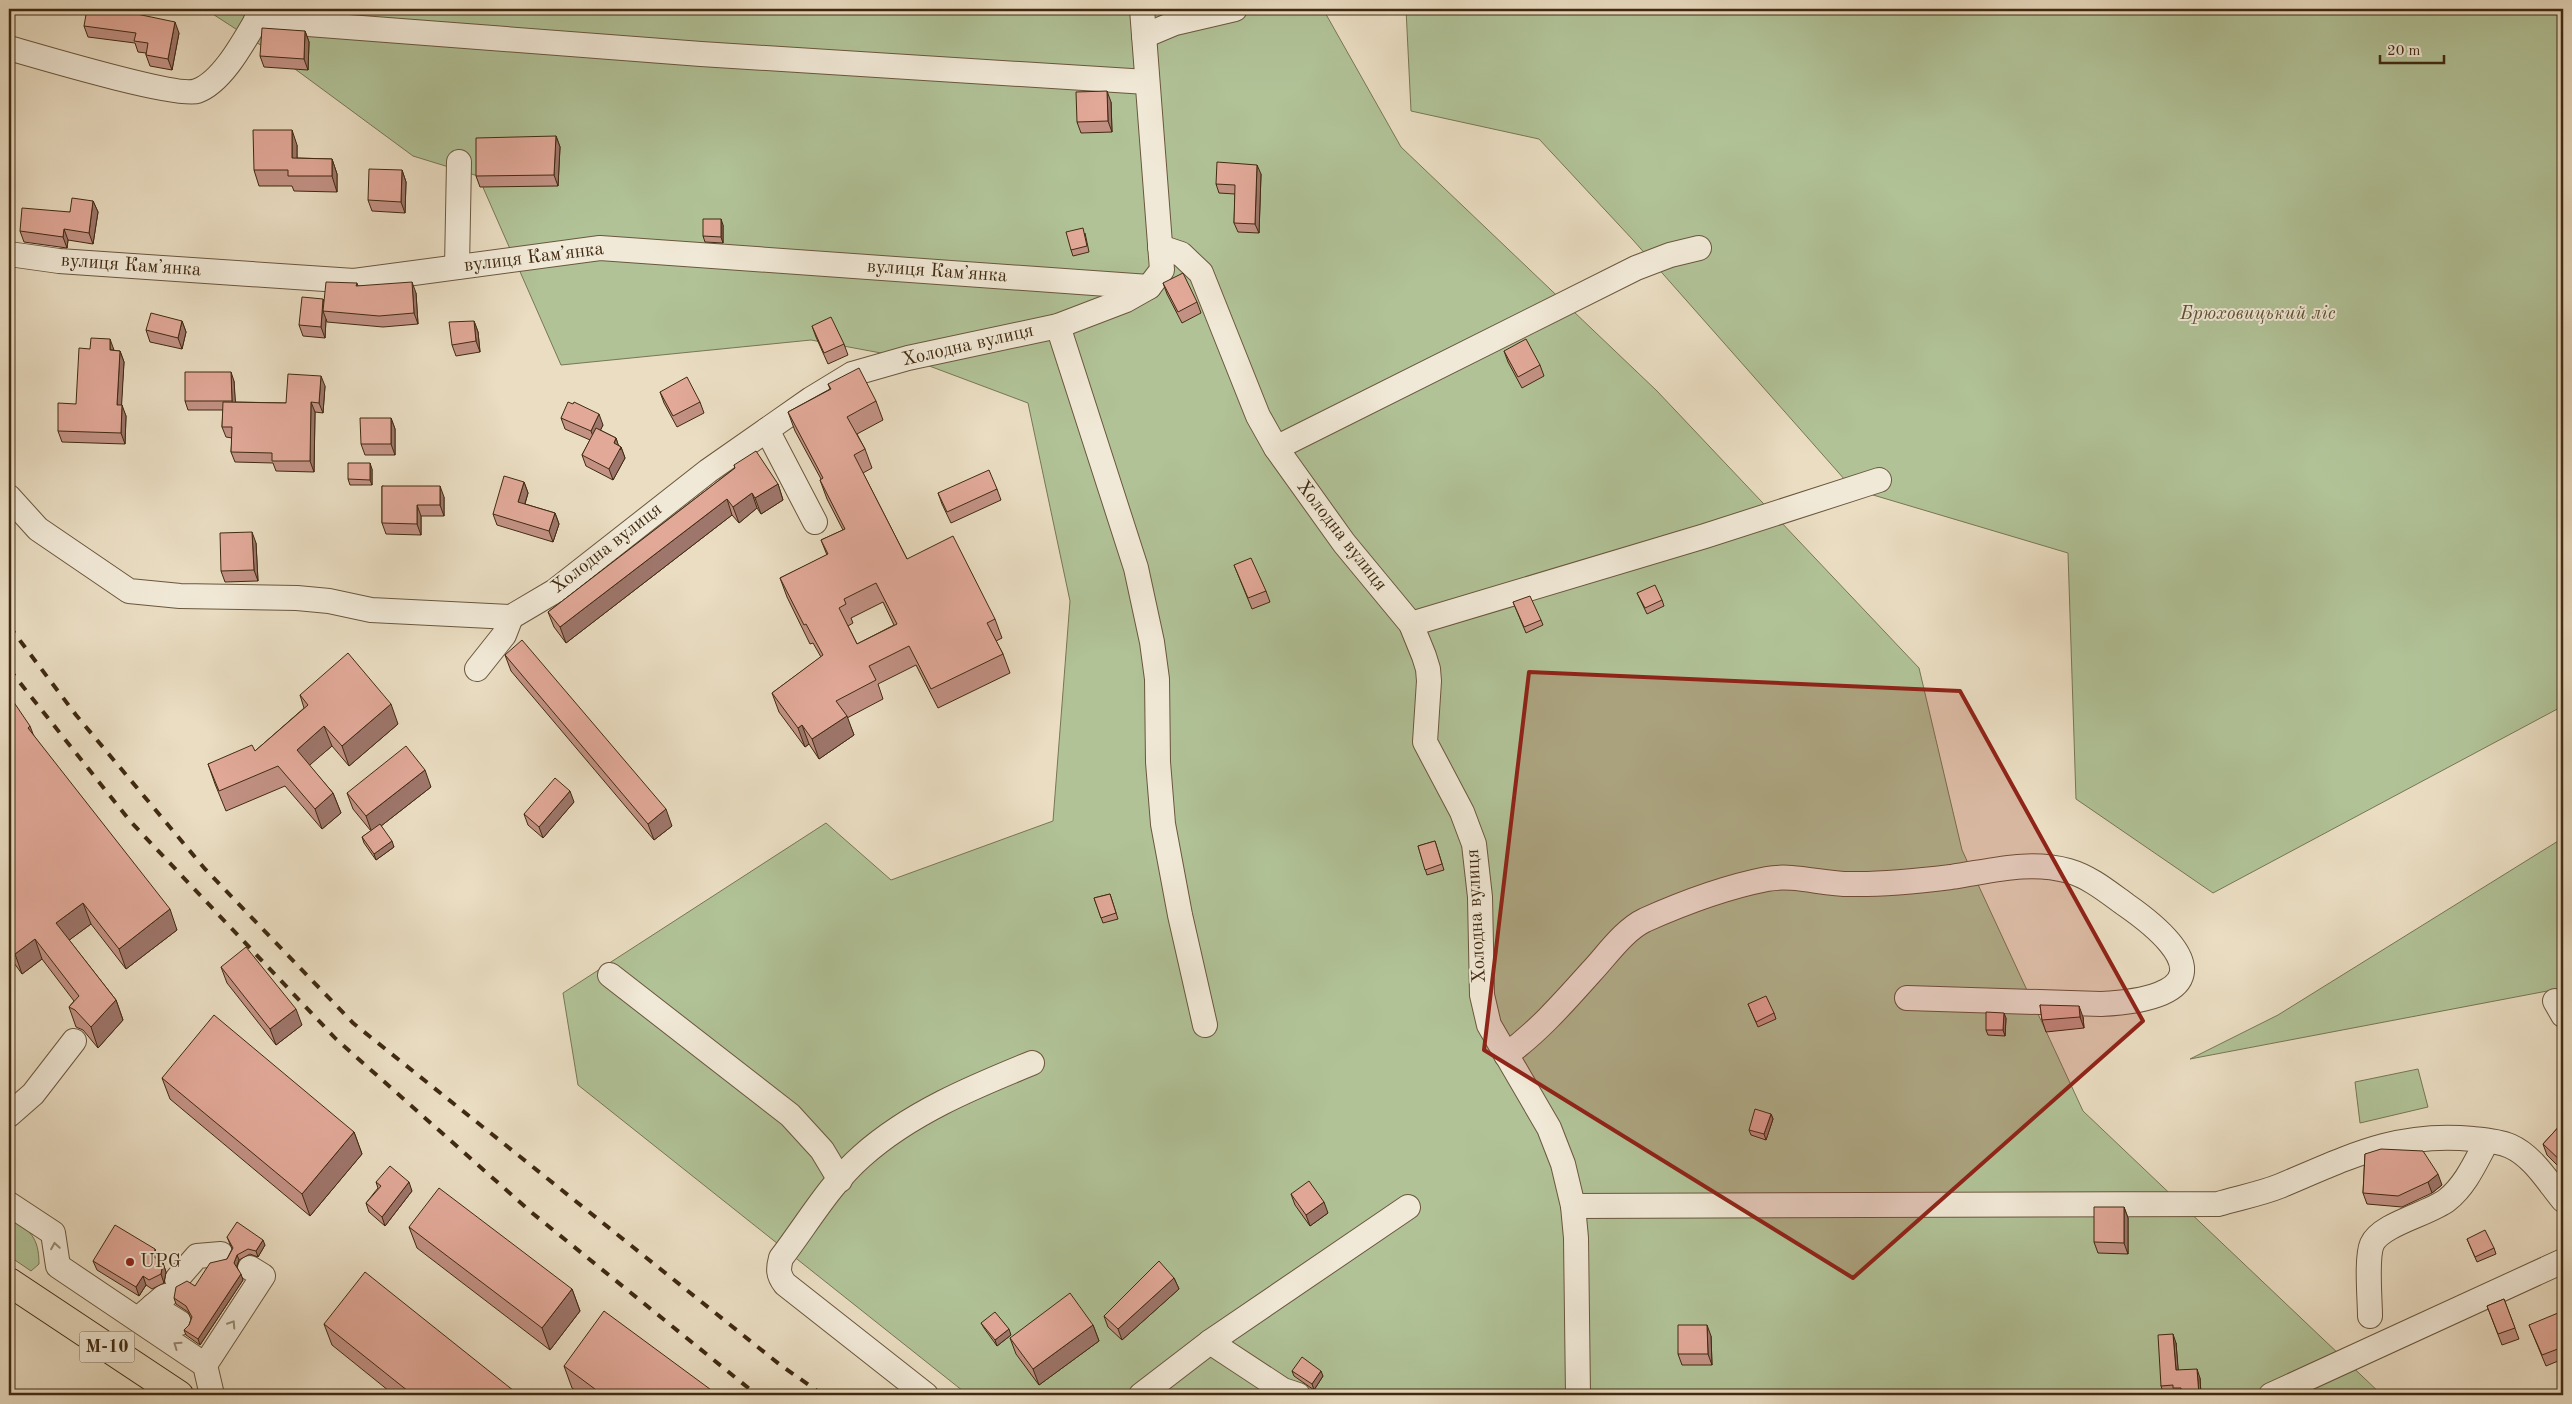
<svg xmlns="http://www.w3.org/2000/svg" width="2572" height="1404" font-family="'Old Standard TT',serif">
<rect width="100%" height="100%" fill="#eaddc2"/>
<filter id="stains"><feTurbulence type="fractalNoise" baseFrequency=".004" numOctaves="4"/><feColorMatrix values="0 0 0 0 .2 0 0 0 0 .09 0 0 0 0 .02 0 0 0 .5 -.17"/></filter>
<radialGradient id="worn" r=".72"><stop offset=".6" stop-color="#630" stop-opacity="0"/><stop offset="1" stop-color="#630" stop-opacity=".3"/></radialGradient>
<!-- green -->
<g fill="#b1c297" stroke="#787654">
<polygon points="205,9 1323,9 1401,147 1657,391 1919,668 1962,850 2083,1111 2382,1395 968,1395 578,1085 563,993 826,823 891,880 1053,821 1070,601 1028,403 908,358 811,340 561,365 478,176 413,156 276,55"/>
<polygon points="1406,9 2563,9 2563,706 2213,893 2076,799 2068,553 1853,489 1633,240 1539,139 1411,111"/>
<polygon points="2563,838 2563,988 2190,1059 2278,1015"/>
<polygon points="2418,1069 2428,1107 2360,1123 2355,1082"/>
<path d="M9 1216C30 1231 39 1237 39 1264L31 1271 9 1256Z"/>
</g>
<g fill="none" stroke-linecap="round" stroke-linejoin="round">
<!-- minor casing -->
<g stroke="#6a573d" stroke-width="26">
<g id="minor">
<polyline points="256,20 701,54 1147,82"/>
<polyline points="1144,36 1175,23 1235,9"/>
<path d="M9 48C37 56 178 98 197 91 225 81 248 33 263 9"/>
<polyline points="1160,247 1181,254 1201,273 1258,416 1276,448 1344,543 1411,624 1424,656 1428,669 1429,681 1425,742 1462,812 1474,844 1480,897 1482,995 1489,1025 1549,1128 1563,1164 1573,1206 1576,1238 1578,1395"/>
<polyline points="9,254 59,261 354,281 600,248 1149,287"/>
<polyline points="457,267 459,162"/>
<polyline points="1058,326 1136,568 1152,642 1157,679 1158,762 1163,824 1180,915 1205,1025"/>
<polyline points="767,430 815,522"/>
<polyline points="1276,448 1636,268 1670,255 1699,248"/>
<polyline points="9,497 38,529 129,591 180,596 297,598 329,601 371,610 511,617 555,591 708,471 811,399 852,374 908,358 1058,326 1126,300 1149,287 1162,270 1142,9"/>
<polyline points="1411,624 1705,536 1879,480"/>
<polyline points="477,669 504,635 511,617"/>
<polyline points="610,975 790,1115 822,1150 840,1180"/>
<polyline points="2555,1001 2563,1015"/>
<path d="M1506 1055C1539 1031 1564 1002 1591 972 1607 955 1624 930 1645 920 1683 903 1726 887 1767 879 1794 874 1822 884 1850 884 1883 885 1918 881 1951 877 1992 871 2028 860 2069 871 2090 877 2108 892 2126 905 2205 960 2204 999 2101 1004L1907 998"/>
<polyline points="9,1115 33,1094 74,1041"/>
<polyline points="9,1204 53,1233 58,1266 205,1365 212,1395"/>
<path d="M1573 1206 2218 1204C2238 1198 2260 1194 2280 1186 2347 1158 2397 1131 2473 1139 2485 1140 2499 1141 2510 1146 2533 1156 2548 1182 2563 1200"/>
<polyline points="177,1279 197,1256 221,1254"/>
<polyline points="153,1306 180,1323"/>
<path d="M2370 1316C2370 1300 2366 1258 2372 1244 2381 1224 2429 1214 2447 1200 2466 1185 2476 1161 2487 1141"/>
<polyline points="138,1319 165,1296"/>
<polyline points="1210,1342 1283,1390 1298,1395"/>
<polyline points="205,1365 263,1276 250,1268"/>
<path d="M926 1395 785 1284C778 1275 778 1269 781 1258 807 1224 830 1184 862 1156 910 1113 973 1087 1032 1063"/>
<polyline points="1141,1395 1210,1342 1408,1207"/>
<polyline points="2271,1395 2563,1261"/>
</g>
</g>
<!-- major casing -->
<g stroke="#402a11" stroke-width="30">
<polyline id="major" points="9,1282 179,1395"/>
</g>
<!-- minor -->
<use href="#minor" stroke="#f1e9d7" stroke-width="24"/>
<!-- major -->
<use href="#major" stroke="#eaddc2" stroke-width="28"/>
<!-- rail -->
<g stroke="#402a11" stroke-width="4" stroke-dasharray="9 9" stroke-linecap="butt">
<polyline points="9,626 76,715 205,869 353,1023 779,1364 823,1395"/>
<polyline points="9,669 130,821 336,1039 531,1212 757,1395"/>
</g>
</g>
<!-- wall -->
<g fill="#c29184" stroke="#402a11" fill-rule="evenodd">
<polygon points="138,9 137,14 179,33 172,70 150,66 146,55 146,53 138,52 135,43 88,37 84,26"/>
<polygon points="305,31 309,42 308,70 264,67 260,56"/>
<polygon points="1111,102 1112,132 1081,133 1077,122"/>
<polygon points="556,136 560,147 558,186 480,187 476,176"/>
<polygon points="297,145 297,158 332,159 337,174 337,192 294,191 292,186 259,186 254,170"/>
<polygon points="402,170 406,182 405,213 372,211 368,200"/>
<polygon points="1261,174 1259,233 1238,232 1234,223 1235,194 1219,193 1216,184"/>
<polygon points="93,201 98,212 93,244 68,240 67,248 24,242 20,231 70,212"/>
<polygon points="723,225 723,243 705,242 703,236"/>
<polygon points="1085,233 1089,252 1073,256 1071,250"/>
<polygon points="357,283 358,286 416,293 418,324 383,327 327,322 326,319 325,338 303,336 299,325 323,299 324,302"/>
<polygon points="1163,283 1197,302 1201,313 1182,323 1167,294"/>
<polygon points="182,321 186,332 182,349 150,342 146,330"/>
<polygon points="474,321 478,332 480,352 456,356 452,345"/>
<polygon points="812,326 844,344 848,355 828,364 816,337"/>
<polygon points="114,351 120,351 124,362 121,405 126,416 125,444 62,442 58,431 76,404"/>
<polygon points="1504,351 1540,365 1544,376 1522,388 1508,362"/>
<polygon points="234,381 235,402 286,403 325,386 323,413 315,412 314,472 276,471 273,463 235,462 231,452 232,438 226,437 222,427 223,410 188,410 185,401"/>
<path d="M828 384 876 401 883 420 857 434 865 449 872 468 863 473 907 559 995 619 1002 638 996 641 1003 654 1010 673 938 708 916 665 878 684 883 699 847 718 854 735 819 759 809 744 805 747 779 712 772 693 821 657 813 643 810 644 787 597 780 578 827 555 821 540 843 530 827 499 820 480 821 479 795 431 788 412 830 389ZM883 602 894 625 857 644 848 626 853 623 851 618Z"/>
<polygon points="660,392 700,402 704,413 677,427 664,403"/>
<polygon points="391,418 395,429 395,455 365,455 361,444"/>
<polygon points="561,418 603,425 600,430 616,438 618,445 621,447 625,458 613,480 586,466 582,455 590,440 565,429"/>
<polygon points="734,465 778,484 783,500 761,514 757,508 739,523 732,515 566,643 554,627 548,612 735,468"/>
<polygon points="372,469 372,485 350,485 348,479"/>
<polygon points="524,482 528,493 525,504 555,513 559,524 553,542 497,525 493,514"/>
<polygon points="382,486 444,497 444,516 421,516 421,535 386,534 382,523"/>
<polygon points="997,489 1001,500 951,523 942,504 938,493"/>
<polygon points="256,543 258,581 225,582 221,571"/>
<polygon points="1234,565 1266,591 1270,602 1252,609"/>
<polygon points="1637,593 1662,600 1664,606 1647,614"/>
<polygon points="1513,602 1541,620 1543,625 1526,633"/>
<polygon points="505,655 672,826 654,840 511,671"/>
<polygon points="300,695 398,724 349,766 332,746 309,765 333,793 341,813 322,829 285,786 226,811 215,784 208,764 255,751 304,708"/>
<polygon points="9,700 34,736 177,930 126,969 91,924 69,940 116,1000 123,1020 98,1048 83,1030 76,1027 69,1007 74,1001 42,959 22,974 9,956"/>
<polygon points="431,787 381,826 394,847 376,860 364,843 362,837 371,831 353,809 347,793"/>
<polygon points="574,802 543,838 528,825 524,814"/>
<polygon points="1435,841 1444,870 1427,875 1418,846"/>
<polygon points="1110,894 1118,919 1103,923 1094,898"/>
<polygon points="221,967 302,1025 276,1045 227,983"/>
<polygon points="1748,1004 1774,1013 1776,1019 1758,1027"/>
<polygon points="2040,1005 2083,1017 2084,1028 2046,1032 2042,1020"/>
<polygon points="2006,1018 2005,1036 1988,1035 1986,1030"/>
<polygon points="162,1078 354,1132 362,1154 310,1216 170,1099"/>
<polygon points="1771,1114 1773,1119 1766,1140 1751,1135 1749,1130"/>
<polygon points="2563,1122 2563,1171 2547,1155 2543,1144"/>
<polygon points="2365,1154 2442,1185 2432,1193 2402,1207 2367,1204 2363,1193"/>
<polygon points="376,1182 412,1191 385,1226 369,1212 366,1203 378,1188"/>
<polygon points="1291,1194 1328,1213 1310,1226 1295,1205"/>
<polygon points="2124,1207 2128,1218 2128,1254 2098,1253 2094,1242"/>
<polygon points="409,1227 572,1289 580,1311 550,1350 417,1248"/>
<polygon points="227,1237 265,1245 258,1257 250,1254 239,1260 237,1267 243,1280 200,1345 186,1335 184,1330 189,1325 191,1319 188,1312 176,1304 174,1298 195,1286 227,1259 232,1249"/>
<polygon points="2467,1239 2494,1248 2496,1254 2477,1262"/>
<polygon points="158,1258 158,1260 163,1263 166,1272 164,1283 152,1289 146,1285 139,1296 97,1270 93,1261"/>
<polygon points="1174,1278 1179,1289 1122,1340 1108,1327 1104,1316"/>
<polygon points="2504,1299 2519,1339 2502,1345 2487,1306"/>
<polygon points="2563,1317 2563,1359 2546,1366 2529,1325"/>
<polygon points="981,1323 1011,1335 997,1346 984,1328"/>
<polygon points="324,1324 519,1395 394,1395 332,1345"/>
<polygon points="1093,1325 1099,1341 1039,1385 1016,1354 1010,1338"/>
<polygon points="1711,1336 1712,1365 1682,1365 1678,1354"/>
<polygon points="2176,1343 2178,1370 2200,1378 2201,1395 2176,1395 2176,1394 2164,1395 2161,1386"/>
<polygon points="564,1366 718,1395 582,1395 572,1388"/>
<polygon points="1292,1371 1323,1376 1314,1390 1294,1376"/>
</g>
<!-- shaded-wall -->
<g fill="#9e766b" stroke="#402a11">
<polygon points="133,9 138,9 136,24 132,13"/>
<polygon points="175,22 179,33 172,70 168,59"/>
<polygon points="305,31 309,42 308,70 304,59"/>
<polygon points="1107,91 1111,102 1112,132 1108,121"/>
<polygon points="292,130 297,145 297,174 292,158"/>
<polygon points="556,136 560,147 558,186 554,175"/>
<polygon points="332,159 337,174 337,192 332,176"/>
<polygon points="1257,165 1261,174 1259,233 1255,224"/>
<polygon points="402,170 406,182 405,213 401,202"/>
<polygon points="93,201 98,212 93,244 89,233"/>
<polygon points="721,219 723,225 723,243 721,237"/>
<polygon points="64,229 68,240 67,248 63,237"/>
<polygon points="412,282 416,293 418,324 414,313"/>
<polygon points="323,299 327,310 323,311 326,319 325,338 321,327"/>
<polygon points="182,321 186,332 182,349 178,338"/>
<polygon points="474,321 478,332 480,352 476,341"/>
<polygon points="110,339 114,350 110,350"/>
<polygon points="120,351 124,362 121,416 117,405"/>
<polygon points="231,372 234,381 236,410 232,401"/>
<polygon points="321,376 325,386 323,413 319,403"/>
<polygon points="311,402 315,412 314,472 310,461"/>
<polygon points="122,405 126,416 125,444 121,433"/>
<polygon points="599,414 603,425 595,442 591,431"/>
<polygon points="391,418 395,429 395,455 391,444"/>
<polygon points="616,438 620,450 621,447 625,458 613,480 609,469 614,443"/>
<polygon points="370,463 372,469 372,485 370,480"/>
<polygon points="524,482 528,493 522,513 518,502"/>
<polygon points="778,484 783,500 761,514 755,498"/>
<polygon points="440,486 444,497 444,516 440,505"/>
<polygon points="752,493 757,508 739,523 733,507"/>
<polygon points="727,499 732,515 566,643 560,627"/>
<polygon points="417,505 421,516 421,535 417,524"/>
<polygon points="555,513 559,524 553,542 549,531"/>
<polygon points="252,532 256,543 258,581 254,570"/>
<polygon points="391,704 398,724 349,766 342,746"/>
<polygon points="847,716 854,735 819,759 812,739"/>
<polygon points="802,725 809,744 805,747 798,728"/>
<polygon points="30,726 38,747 28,728"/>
<polygon points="324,726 332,746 304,770 297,750"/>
<polygon points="425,770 431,787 372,833 366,816"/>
<polygon points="570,791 574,802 543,838 539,827"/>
<polygon points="333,793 341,813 322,829 315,809"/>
<polygon points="666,809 672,826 654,840 648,824"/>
<polygon points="392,841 394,847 376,860 374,854"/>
<polygon points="83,903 91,924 64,944 56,923"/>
<polygon points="170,909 177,930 126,969 119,949"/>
<polygon points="35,939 42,959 22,974 15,954"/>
<polygon points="116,1000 123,1020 98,1048 91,1027"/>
<polygon points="2079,1006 2083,1017 2084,1028 2080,1017"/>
<polygon points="296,1009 302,1025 276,1045 270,1029"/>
<polygon points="2004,1013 2006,1018 2005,1036 2003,1030"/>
<polygon points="1771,1114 1773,1119 1766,1140 1764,1134"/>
<polygon points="354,1132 362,1154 310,1216 302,1194"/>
<polygon points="2438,1174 2442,1185 2432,1193 2428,1182"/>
<polygon points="409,1182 412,1191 385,1226 382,1217"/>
<polygon points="1324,1202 1328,1213 1310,1226 1306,1215"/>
<polygon points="2124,1207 2128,1218 2128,1254 2124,1243"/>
<polygon points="263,1240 265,1245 258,1257 256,1251"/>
<polygon points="155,1249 158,1258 158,1266 154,1257"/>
<polygon points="237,1255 239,1260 236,1268 234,1263"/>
<polygon points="163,1263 166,1272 164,1283 161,1274"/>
<polygon points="241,1274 243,1280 200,1345 198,1339"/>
<polygon points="143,1276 146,1285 139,1296 136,1287"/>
<polygon points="1174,1278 1179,1289 1122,1340 1118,1329"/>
<polygon points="572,1289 580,1311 550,1350 542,1328"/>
<polygon points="1093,1325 1099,1341 1039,1385 1033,1369"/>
<polygon points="1707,1325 1711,1336 1712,1365 1708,1354"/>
<polygon points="1009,1329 1011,1335 997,1346 995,1340"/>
<polygon points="2173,1334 2176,1343 2179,1379 2176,1370"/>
<polygon points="2197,1369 2200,1378 2201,1395 2199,1395"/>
<polygon points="1321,1371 1323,1376 1314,1390 1312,1384"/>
</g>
<!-- building -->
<g fill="#e2a999" stroke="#402a11" fill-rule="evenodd">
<polygon points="87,9 133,9 132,13 175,22 168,59 146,55 148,43 134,41 136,33 84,26"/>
<polygon points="262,28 305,31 304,59 260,56"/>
<polygon points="1107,91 1108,121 1077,122 1076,92"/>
<polygon points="253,130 292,130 292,158 332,159 332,176 288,176 288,170 254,170"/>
<polygon points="556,136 554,175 476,176 476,138"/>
<polygon points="1217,162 1257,165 1255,224 1234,223 1235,185 1216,184"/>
<polygon points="369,169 402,170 401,202 368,200"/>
<polygon points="72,198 93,201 89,233 64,229 63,237 20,231 22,208 70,212"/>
<polygon points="703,219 721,219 721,237 703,236"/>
<polygon points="1083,228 1087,246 1071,250 1066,232"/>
<polygon points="1183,273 1197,302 1178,312 1163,283"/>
<polygon points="326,282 357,283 356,286 412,282 414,313 379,316 323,311"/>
<polygon points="302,297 323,299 321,327 299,325"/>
<polygon points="151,313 182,321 178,338 146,330"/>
<polygon points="831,317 844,344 824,353 812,326"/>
<polygon points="474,321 476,341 452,345 449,322"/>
<polygon points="91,338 110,339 110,350 120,351 117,405 122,405 121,433 58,431 58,403 76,404 79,348 90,349"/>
<polygon points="1526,339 1540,365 1518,377 1504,351"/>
<path d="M859 368 876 401 847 417 865 449 854 455 907 559 953 536 995 619 987 623 1003 654 931 689 909 646 869 666 876 680 836 701 847 716 812 739 802 725 798 728 772 693 823 655 806 624 804 625 780 578 828 554 821 540 845 529 820 480 823 478 788 412 831 389 828 384ZM876 583 897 624 857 644 839 608 846 604 844 599Z"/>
<polygon points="185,372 231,372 232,401 185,401"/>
<polygon points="288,374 321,376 319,403 311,402 310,461 272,461 272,453 231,452 232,427 222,427 223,402 286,403"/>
<polygon points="687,377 700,402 673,416 660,392"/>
<polygon points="568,402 573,404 574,402 599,414 591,431 561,418"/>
<polygon points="360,418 391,418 391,444 361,444"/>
<polygon points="596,428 616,438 614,443 621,447 609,469 582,455"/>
<polygon points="756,451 778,484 755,498 752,493 733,507 727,499 560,627 548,612 735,468 734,465"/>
<polygon points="348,463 370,463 370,480 348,479"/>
<polygon points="989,470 997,489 947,512 938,493"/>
<polygon points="504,476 524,482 518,502 555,513 549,531 493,514"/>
<polygon points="382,486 440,486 440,505 417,505 417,524 382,523"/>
<polygon points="252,532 254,570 221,571 220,533"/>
<polygon points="1251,558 1266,591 1248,598 1234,565"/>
<polygon points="1655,585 1662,600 1645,608 1637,593"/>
<polygon points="1530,596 1541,620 1524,627 1513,602"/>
<polygon points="522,640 666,809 648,824 505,655"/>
<polygon points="348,653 391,704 342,746 324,726 297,750 333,793 315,809 278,766 219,791 208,764 252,745 255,751 308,705 300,695"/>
<polygon points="11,698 30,726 28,728 170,909 119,949 83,903 56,923 116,1000 91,1027 75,1010 69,1007 79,996 35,939 15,954 9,946 9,814 12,812 9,808 9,700"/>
<polygon points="406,746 425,770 366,816 347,793"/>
<polygon points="555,778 570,791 539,827 524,814"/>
<polygon points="380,824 392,841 374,854 362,837"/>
<polygon points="1435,841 1442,864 1425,870 1418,846"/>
<polygon points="1110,894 1116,913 1101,918 1094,898"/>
<polygon points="246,947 296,1009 270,1029 221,967"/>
<polygon points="1766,996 1774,1013 1756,1022 1748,1004"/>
<polygon points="2040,1005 2079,1006 2080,1017 2042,1020"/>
<polygon points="1986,1012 2004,1013 2003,1030 1986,1030"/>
<polygon points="214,1015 354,1132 302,1194 162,1078"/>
<polygon points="1755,1109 1771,1114 1764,1134 1749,1130"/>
<polygon points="2563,1122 2563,1163 2543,1144"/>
<polygon points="2381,1149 2423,1151 2438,1174 2428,1182 2398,1196 2363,1193 2365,1154"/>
<polygon points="390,1166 409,1182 382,1217 366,1203 381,1186 376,1182"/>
<polygon points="1309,1181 1324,1202 1306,1215 1291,1194"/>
<polygon points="439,1188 572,1289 542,1328 409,1227"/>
<polygon points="2094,1207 2124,1207 2124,1243 2094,1242"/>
<polygon points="237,1222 263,1240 256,1251 248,1249 237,1255 234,1263 241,1274 198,1339 184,1330 189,1325 192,1317 186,1306 174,1298 176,1287 187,1281 195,1286 210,1263 227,1259 233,1248 227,1237"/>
<polygon points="115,1225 155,1249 154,1257 163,1263 161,1274 149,1280 143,1276 136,1287 93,1261"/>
<polygon points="2485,1230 2494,1248 2475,1257 2467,1239"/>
<polygon points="1159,1261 1174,1278 1118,1329 1104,1316"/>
<polygon points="365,1272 519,1395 413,1395 324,1324"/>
<polygon points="1070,1293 1093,1325 1033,1369 1010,1338"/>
<polygon points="2504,1299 2515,1328 2498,1334 2487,1306"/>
<polygon points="604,1311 718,1395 603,1395 564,1366"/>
<polygon points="995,1312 1009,1329 995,1340 981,1323"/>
<polygon points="2558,1313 2561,1318 2563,1317 2563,1347 2542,1355 2529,1325"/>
<polygon points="1678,1325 1707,1325 1708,1354 1678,1354"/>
<polygon points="2173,1334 2176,1370 2197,1369 2199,1395 2182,1395 2181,1388 2173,1388 2173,1385 2161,1386 2158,1335"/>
<polygon points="1302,1357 1321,1371 1312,1384 1292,1371"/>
</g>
<!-- one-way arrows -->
<defs><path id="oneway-chevron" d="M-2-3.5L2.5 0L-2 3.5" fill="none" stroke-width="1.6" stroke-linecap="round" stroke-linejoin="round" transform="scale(1.25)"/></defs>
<g stroke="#988a74">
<use href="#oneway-chevron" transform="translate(55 1246) rotate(-99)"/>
<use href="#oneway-chevron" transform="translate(232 1324) rotate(-57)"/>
<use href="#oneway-chevron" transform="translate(177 1345) rotate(-145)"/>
</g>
<!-- marked area -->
<path fill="#8f2418" fill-opacity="0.2" stroke="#8f2418" stroke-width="4" stroke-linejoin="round" d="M1529 672 1960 691 2143 1021 1853 1278 1484 1050Z"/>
<!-- markers -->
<circle fill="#8f2418" stroke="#f1e9d7" stroke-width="2" cx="130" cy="1262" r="5"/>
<g text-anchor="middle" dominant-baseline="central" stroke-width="4" stroke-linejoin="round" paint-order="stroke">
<!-- shield labels -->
<rect fill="#f1e9d7" stroke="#75634c" stroke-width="1" x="79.5" y="1331.5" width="55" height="31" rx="4"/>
<g font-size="18" font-weight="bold" fill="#402a11">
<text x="107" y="1347">М-10</text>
</g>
<!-- street labels -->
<g font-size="19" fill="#402a11" stroke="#f1e9d7">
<text transform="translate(534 258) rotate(-7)">вулиця Камʼянка</text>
<text transform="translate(131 266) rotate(4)">вулиця Камʼянка</text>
<text transform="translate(937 272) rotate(4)">вулиця Камʼянка</text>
<text transform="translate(968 346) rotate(-13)">Холодна вулиця</text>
<text transform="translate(1341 536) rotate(52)">Холодна вулиця</text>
<text transform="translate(607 549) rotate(-38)">Холодна вулиця</text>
<text transform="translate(1477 916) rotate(-93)">Холодна вулиця</text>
</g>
<!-- park labels -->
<g font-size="19" font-style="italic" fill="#5c5032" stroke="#f1e9d7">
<text x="2258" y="314">Брюховицький ліс</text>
</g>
<!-- poi labels -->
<g font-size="19" fill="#402a11" stroke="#f1e9d7" text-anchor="start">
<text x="140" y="1262">UPG</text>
</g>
</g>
<!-- margin -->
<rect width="2572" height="1404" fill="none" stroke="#eaddc2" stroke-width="30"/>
<rect x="10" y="10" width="2552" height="1384" fill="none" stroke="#402a11" stroke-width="2.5"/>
<rect x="15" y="15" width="2542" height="1374" fill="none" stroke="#402a11"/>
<!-- scale -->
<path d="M2380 55v8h64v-8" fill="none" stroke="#402a11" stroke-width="2.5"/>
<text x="2387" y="55" font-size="15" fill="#402a11" stroke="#f1e9d7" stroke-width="4" paint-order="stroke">20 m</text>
<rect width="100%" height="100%" filter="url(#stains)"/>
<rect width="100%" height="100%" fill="url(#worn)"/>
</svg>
